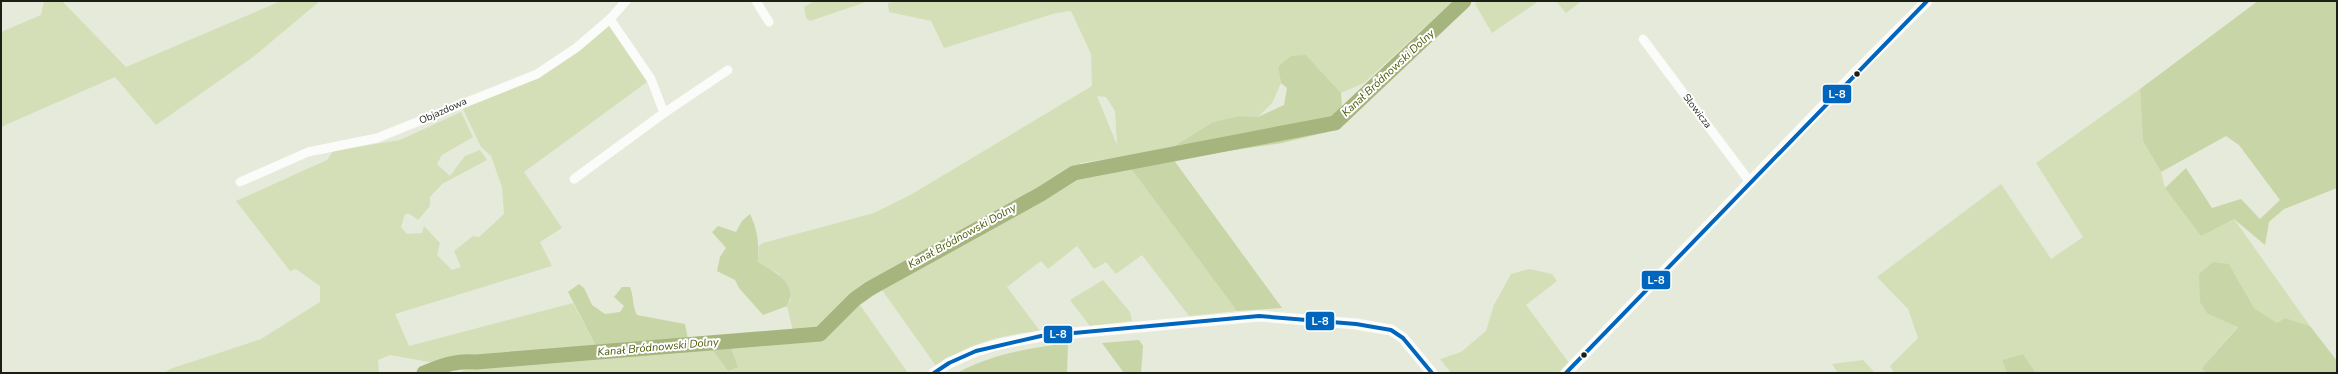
<svg xmlns="http://www.w3.org/2000/svg" width="2338" height="374" font-family="'Nunito Sans',sans-serif">
<rect width="100%" height="100%" fill="#e5eada"/>
<!-- green -->
<g fill="#d4dfb8" fill-rule="evenodd">
<polygon points="44,1 62,1 126,67 281,1 320,1 253,57 156,125 115,77 1,127 1,32 41,15"/>
<polygon points="814,1 869,1 810,21 806,18 804,7"/>
<path d="M898 1H1453L1364 83 1341 93 1306 55 1278 67 1281 83 1272 103 1258 117 1239 116 1213 122 1168 150 1080 163 1084 175 1129 166 1237 311 1189 316 1142 255 1116 274 1106 262 1094 269 1077 246 1048 269 1041 261 1007 287 1040 331C997 335 972 343 936 366L882 290 860 305 908 373H457L468 369 713 351 728 371 731 349 810 342 809 329 793 331 787 306 791 299 779 274 758 262 759 246 763 243 874 213 912 194 1092 86 1091 54 1071 11 1056 13 944 48 931 21 889 12 888 3ZM1097 96 1106 97 1115 111 1117 145Z"/>
<polygon points="1477,1 1539,1 1492,33 1475,4"/>
<polygon points="1556,1 1582,1 1566,13"/>
<polygon points="609,26 647,82 524,172 562,228 540,242 552,266 395,314 409,346 573,303 597,348 483,355 435,363 390,355 378,360 379,373 164,373 170,369 261,339 320,302 320,286 296,269 290,271 236,201 327,160 333,151 400,140 461,112 473,137 442,155 437,164 450,176 465,156 480,150 487,160 442,184 430,197 430,206 418,220 410,214 405,214 401,227 407,234 422,233 424,226 440,243 437,255 452,270 461,267 454,251 473,236 479,237 504,214 502,187 491,156 481,147 461,105 525,82"/>
<polygon points="2140,89 2143,141 2161,172 2165,188 2234,219 2310,326 2285,318 2277,323 2254,308 2229,264 2208,314 2238,326 2202,368 2205,373 2036,373 2023,354 2002,360 2007,373 1894,373 1890,366 1918,338 1908,309 1877,277 2001,184 2051,259 2083,237 2036,163"/>
<polygon points="1529,269 1552,274 1557,281 1526,305 1569,363 1558,373 1451,373 1440,359 1461,352 1486,331 1494,305 1511,274"/>
<polygon points="1103,280 1130,312 1132,321 1090,326 1070,300"/>
<polygon points="1863,360 1875,373 1838,373 1832,364"/>
</g>
<!-- forest -->
<g fill="#c8d5a6">
<polygon points="2258,1 2337,1 2337,188 2284,209 2269,222 2265,245 2234,219 2201,236 2165,188 2186,168 2212,208 2241,199 2260,219 2280,200 2239,145 2226,136 2161,172 2143,141 2140,89"/>
<polygon points="1306,55 1341,93 1342,108 1347,119 1327,132 1282,143 1173,159 1282,308 1237,311 1129,166 1172,158 1168,150 1213,122 1239,116 1258,117 1284,105 1287,88 1281,83 1278,67 1291,56"/>
<path d="M750 214C758 231 759 244 758 262 775 272 799 284 787 306L763 315 739 288 735 280 717 271 720 257 726 248 712 232 718 226 736 232 742 221Z"/>
<polygon points="2213,262 2229,264 2254,308 2277,323 2285,318 2310,326 2337,361 2337,373 2205,373 2202,368 2238,327 2208,314 2200,302 2199,274"/>
<path d="M579 284 584 288 592 305 605 314 620 312 624 306 614 297 622 287H630C634 297 632 306 637 315L685 324 688 339 809 329 810 342 731 349 738 367 728 371 713 351 488 367 483 355 597 348 568 292Z"/>
<polygon points="1139,340 1143,346 1141,373 1124,373 1102,343"/>
<path d="M1068 343 1067 373H957C991 354 1030 348 1068 343Z"/>
<polygon points="2023,354 2036,373 2007,373 2002,360"/>
</g>
<g fill="none" stroke-linecap="round" stroke-linejoin="round">
<!-- river -->
<path stroke="#a6b47e" stroke-width="15" d="M424 373C442 366 456 360 476 362L820 334 855 299 869 289 1041 194 1074 173 1335 123 1464 1"/>
<!-- minor -->
<g stroke="#fbfcf9" stroke-width="9">
<polyline points="756,1 769,22"/>
<polyline points="610,19 651,79 664,113"/>
<polyline points="1643,39 1750,182"/>
<polyline points="574,179 664,113 728,70"/>
<polyline points="240,182 308,152 377,138 537,74 576,48 610,19 626,1"/>
</g>
<!-- tertiary -->
<g stroke="#fbfcf9" stroke-width="11">
<polyline points="934,373 949,363 976,351 1000,344 1041,336 1259,316 1356,324 1391,330 1403,338 1432,373"/>
<polyline points="1566,373 1856,72 1927,1"/>
</g>
<!-- bus-1 casing -->
<g stroke="#fff" stroke-width="7">
<g id="bus-1">
<polyline points="934,373 949,363 976,351 1041,336 1259,316 1356,324 1391,330 1403,338 1432,373"/>
<polyline points="1566,373 1927,1"/>
</g>
</g>
<!-- bus-1 -->
<use href="#bus-1" stroke="#0065bd" stroke-width="4"/>
</g>
<!-- markers -->
<g fill="#1c1f15" stroke="#fff" stroke-width="1.5">
<circle cx="1857" cy="74" r="3.5"/>
<circle cx="1584" cy="355" r="3.5"/>
</g>
<g text-anchor="middle" dominant-baseline="central" stroke-width="4" stroke-linejoin="round" paint-order="stroke">
<!-- street labels -->
<g font-size="10" fill="#1c1f15" stroke="#fff">
<text transform="translate(443 111) rotate(-24)">Objazdowa</text>
<text transform="translate(1697 111) rotate(53)">Słowicza</text>
</g>
<!-- water labels -->
<g font-size="11" font-style="italic" fill="#4b5a06" stroke="#fff">
<text transform="translate(1388 73) rotate(-43)">Kanał Bródnowski Dolny</text>
<text transform="translate(962 236) rotate(-29)">Kanał Bródnowski Dolny</text>
<text transform="translate(658 347) rotate(-5)">Kanał Bródnowski Dolny</text>
</g>
</g>
<g stroke="#fff" stroke-width="1.5">
<rect x="1822" y="84" width="30" height="20" rx="4" fill="#0065bd"/>
<rect x="1641" y="270" width="30" height="20" rx="4" fill="#0065bd"/>
<rect x="1305" y="311" width="30" height="20" rx="4" fill="#0065bd"/>
<rect x="1043" y="325" width="30" height="19" rx="4" fill="#0065bd"/>
</g>
<g font-size="11" text-anchor="middle" font-weight="bold" fill="#fff">
<text x="1837" y="98">L-8</text>
<text x="1656" y="284">L-8</text>
<text x="1320" y="325">L-8</text>
<text x="1058" y="338">L-8</text>
</g>
<!-- border -->
<rect width="2338" height="374" fill="none" stroke="#1c1f15" stroke-width="4"/>
</svg>
